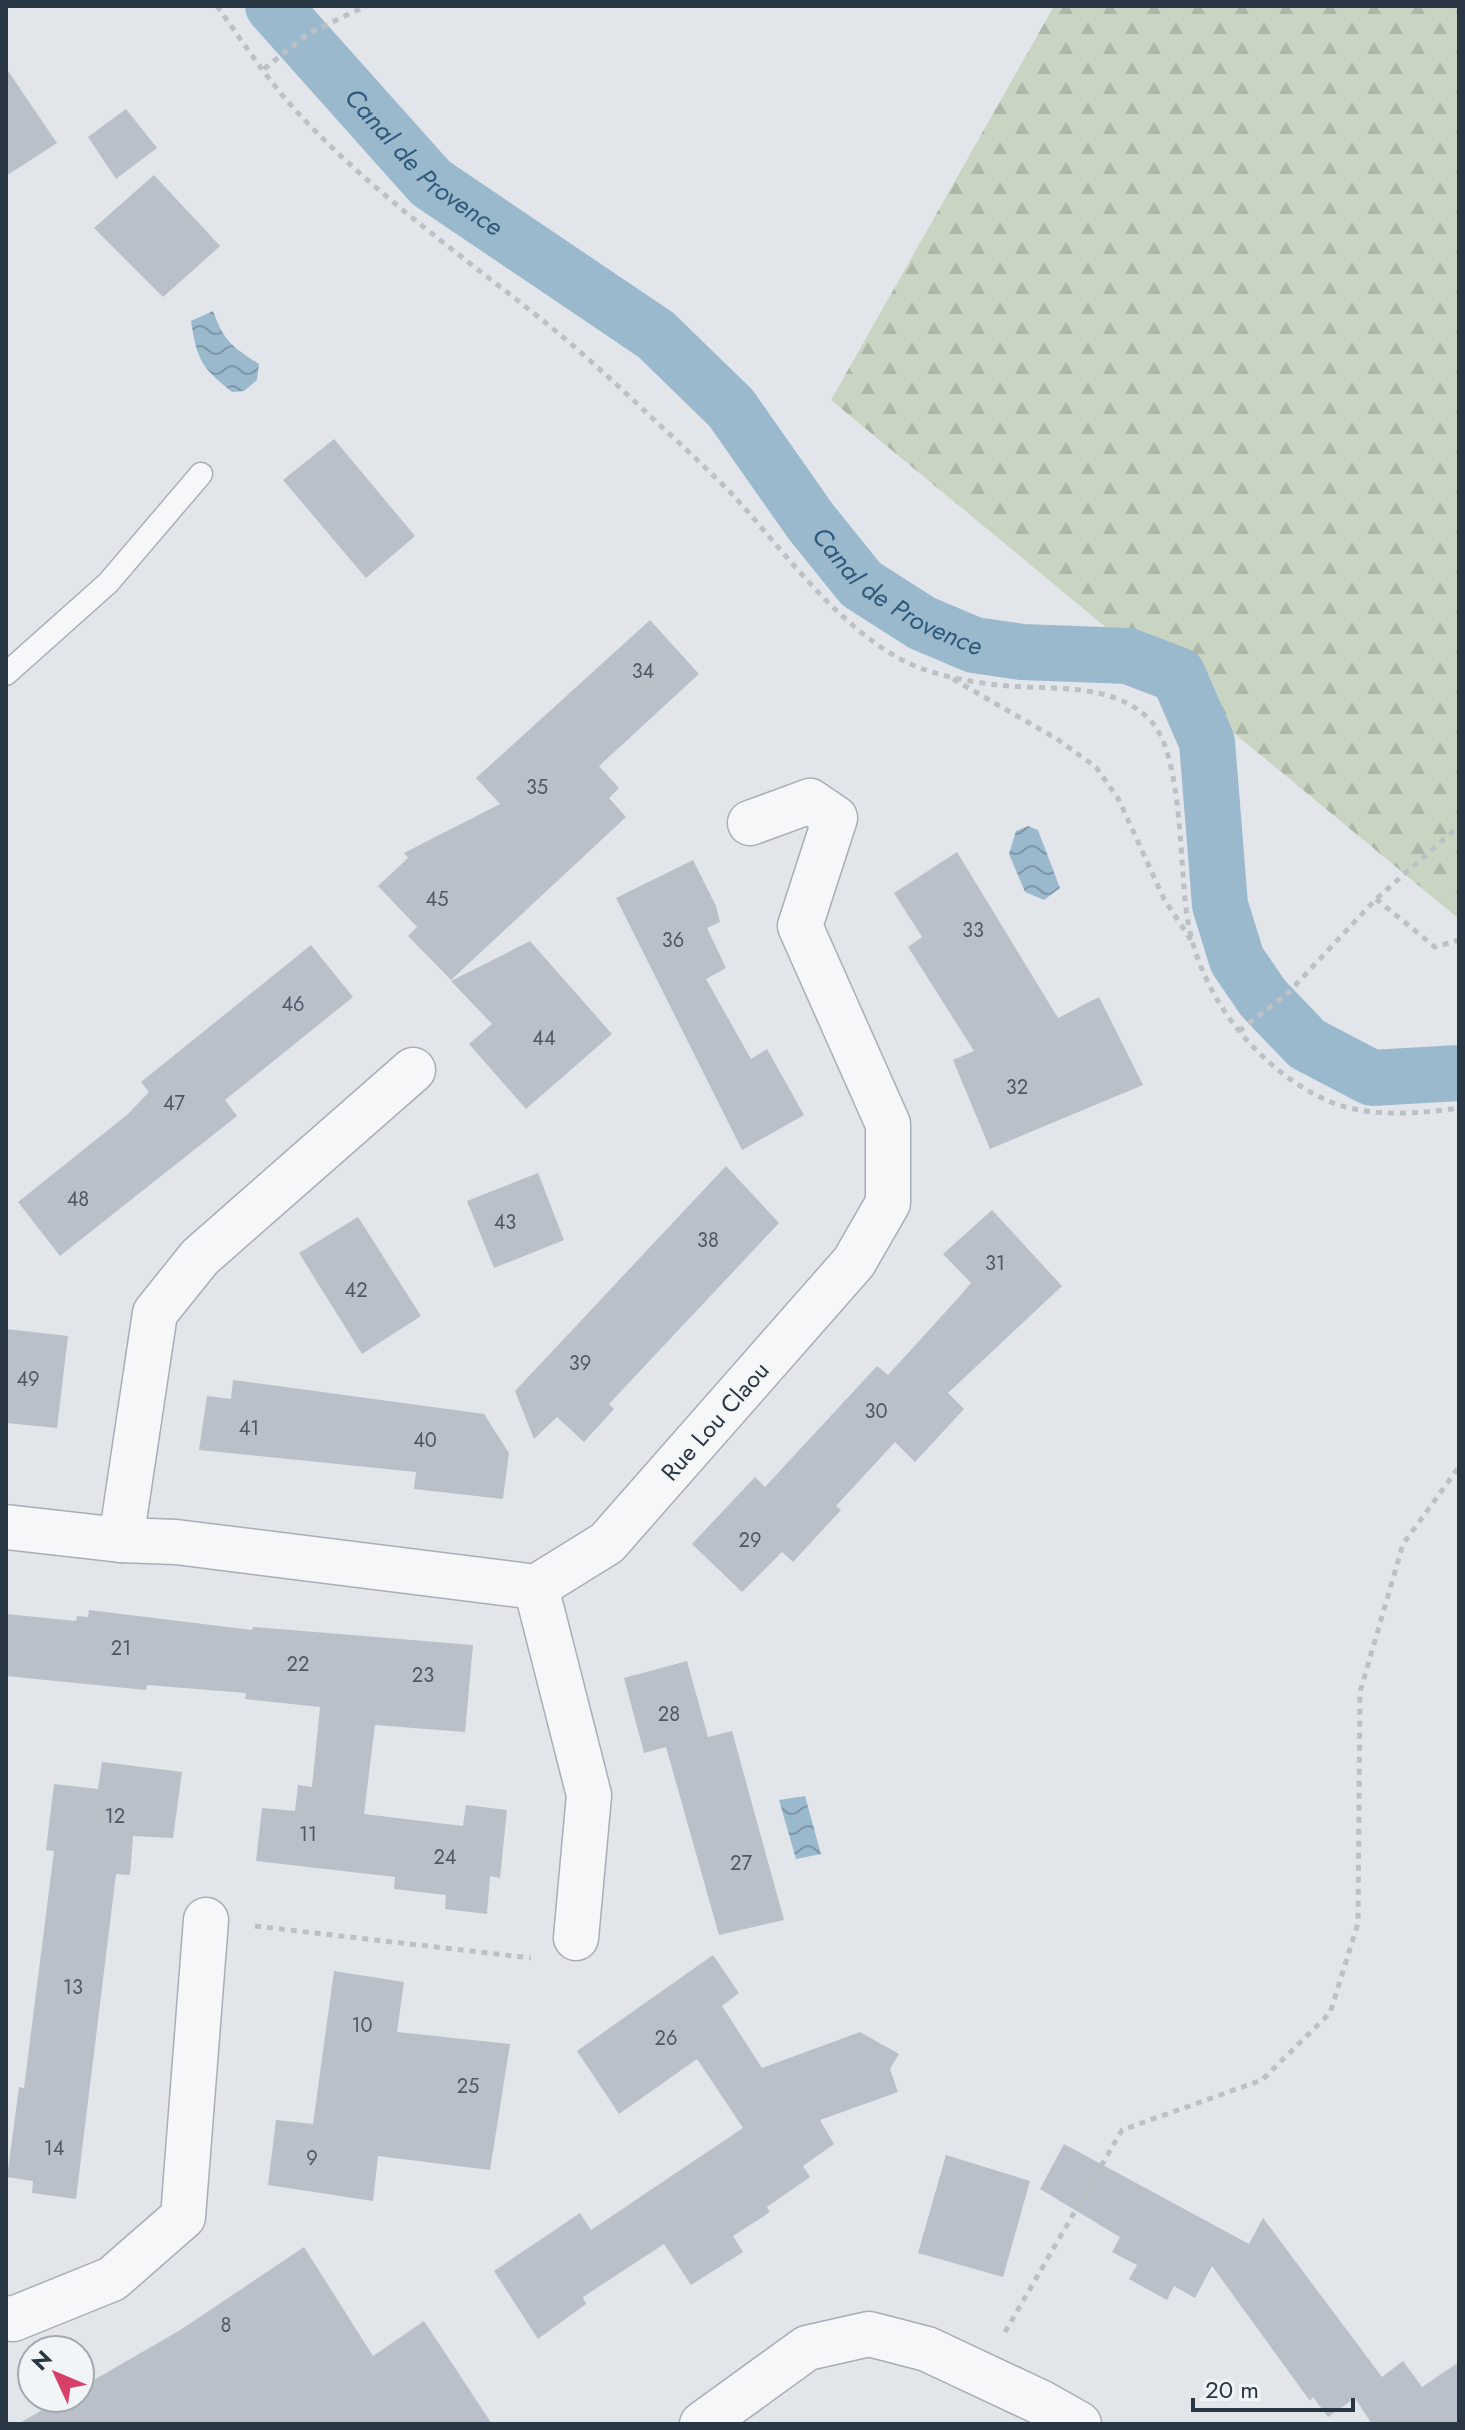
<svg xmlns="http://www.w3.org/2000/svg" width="1465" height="2430" font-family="Jost,sans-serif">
<defs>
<pattern id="forest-firs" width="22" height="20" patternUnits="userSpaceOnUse" patternTransform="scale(2)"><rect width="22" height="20" fill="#c9d5c2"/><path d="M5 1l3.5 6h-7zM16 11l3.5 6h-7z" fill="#adb7a8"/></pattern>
<pattern id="water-waves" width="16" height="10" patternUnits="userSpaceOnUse" patternTransform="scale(2)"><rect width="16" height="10" fill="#9bb9cd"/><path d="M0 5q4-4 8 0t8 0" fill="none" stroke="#7e97a8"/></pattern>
</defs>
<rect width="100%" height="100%" fill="#e2e6eb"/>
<!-- forest -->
<polygon fill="url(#forest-firs)" points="1054,6 1459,6 1459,919 831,400"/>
<!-- water -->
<g fill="url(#water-waves)">
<path d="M213 311C224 341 232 347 259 364L257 380 244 391 232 392C201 367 197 360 191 321Z"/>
<polygon points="1028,826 1038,830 1060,888 1044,900 1025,892 1009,854 1016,831"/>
<polygon points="805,1796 821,1854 796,1859 779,1800"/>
</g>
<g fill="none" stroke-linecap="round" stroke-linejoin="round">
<!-- canal -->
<path stroke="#9bb9cd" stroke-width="56" id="s1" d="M273 6 431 183 656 335 731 408 811 522 861 584 922 623 974 645 1022 652 1128 656 1178 675 1207 742 1220 905 1237 960 1263 998 1307 1044 1372 1078 1459 1073"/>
</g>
<!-- building -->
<g fill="#b9c0c9">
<polygon points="6,68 57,143 6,176"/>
<polygon points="126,109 157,148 116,179 88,137"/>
<polygon points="154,175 220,246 163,297 94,228"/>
<polygon points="334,439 415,536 366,578 283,480"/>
<polygon points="650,620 699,674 599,766 619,788 609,798 626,817 451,980 408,936 417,927 378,886 408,858 404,853 500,804 476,778"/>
<polygon points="957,852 1058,1018 1099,997 1143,1085 990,1149 953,1060 974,1051 908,947 922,937 894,893"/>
<polygon points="693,860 716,906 720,922 707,928 726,968 706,979 751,1059 767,1049 804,1115 742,1150 616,898"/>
<polygon points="530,941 612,1034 526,1109 469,1044 492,1024 451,981"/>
<polygon points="311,945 353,997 225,1100 237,1116 60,1256 18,1202 128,1114 149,1092 141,1082"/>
<polygon points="726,1166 779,1223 609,1404 614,1409 584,1442 557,1417 534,1439 515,1391"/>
<polygon points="538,1173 564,1240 494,1268 467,1201"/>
<polygon points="992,1210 1062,1286 948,1393 964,1409 915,1462 895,1442 836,1506 841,1510 793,1562 782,1552 742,1592 692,1544 755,1477 765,1487 877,1366 888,1375 959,1297 971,1283 943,1254"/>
<polygon points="358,1217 421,1316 362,1354 299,1253"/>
<polygon points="6,1329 68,1336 57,1428 6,1423"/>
<polygon points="233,1380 484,1414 509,1453 503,1499 414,1489 416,1472 199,1450 207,1396 231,1399"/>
<polygon points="89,1610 252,1630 253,1627 473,1645 465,1732 375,1725 364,1814 463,1826 466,1805 507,1810 500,1878 490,1876 487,1914 445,1909 446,1895 394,1889 395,1877 256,1861 262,1808 295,1811 298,1785 312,1787 320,1707 245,1699 246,1693 147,1685 146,1690 6,1676 6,1614 76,1621 77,1616 88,1617"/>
<polygon points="687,1661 708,1737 732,1731 784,1920 719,1935 666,1747 644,1753 624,1678"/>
<polygon points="102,1762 182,1772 173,1838 133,1836 130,1875 116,1874 76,2199 32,2193 33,2181 7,2177 19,2087 24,2088 54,1851 46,1850 54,1784 98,1789"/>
<polygon points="713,1955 739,1993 722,2006 762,2068 860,2032 899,2054 890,2069 898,2092 820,2120 834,2144 803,2166 810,2177 767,2207 770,2212 733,2236 743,2252 691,2285 664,2244 583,2297 586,2304 538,2339 494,2271 580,2213 591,2230 743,2128 697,2059 619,2114 577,2051"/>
<polygon points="334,1971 404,1982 397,2032 510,2044 490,2170 378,2156 373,2201 268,2185 276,2120 313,2124"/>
<polygon points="1064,2144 1249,2244 1263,2218 1382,2377 1403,2361 1422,2387 1459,2362 1459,2424 1365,2424 1370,2421 1355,2398 1328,2417 1313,2397 1310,2401 1212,2266 1195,2298 1174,2286 1167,2300 1129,2279 1137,2265 1112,2252 1120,2237 1040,2189"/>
<polygon points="946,2155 1030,2181 1003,2277 918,2253"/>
<polygon points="304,2247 373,2356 424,2321 492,2424 18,2424 63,2398 80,2398 80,2388 182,2329"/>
</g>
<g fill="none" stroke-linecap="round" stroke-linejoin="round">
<!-- service casing -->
<g stroke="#a7aeb6" stroke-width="25">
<polyline id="service" points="6,674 108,583 201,474"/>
</g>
<!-- minor casing -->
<g stroke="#a7aeb6" stroke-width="47">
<g id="minor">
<path id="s2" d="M6 1527 121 1540 176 1542 536 1587 607 1543 854 1262 888 1203V1124L800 926 835 818 810 801 750 823"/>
<polyline points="121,1540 155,1313 200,1257 413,1070"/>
<polyline points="536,1587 589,1795 576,1938"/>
<polyline points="6,2318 13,2319 112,2279 183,2217 206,1920"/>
<polyline points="702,2424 807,2348 869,2334 927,2349 1040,2402 1079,2424"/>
</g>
</g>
<!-- path -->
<g stroke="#bcc1c6" stroke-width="5" stroke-dasharray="6 6" stroke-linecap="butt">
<path d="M217 6C243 42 268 81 298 113 374 195 466 258 552 328 591 360 628 395 665 430 687 450 709 471 730 492 781 547 830 618 895 656 925 674 965 681 998 685 1049 691 1112 680 1151 721 1184 757 1179 873 1188 922 1201 997 1257 1068 1326 1100 1364 1118 1419 1114 1459 1108"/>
<polyline points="264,69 309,33 366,6"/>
<polyline points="953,679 1057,739 1096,767 1119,800 1164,899 1191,940"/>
<polyline points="1376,899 1435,947 1459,940"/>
<polyline points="1239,1031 1288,993 1376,899 1459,826"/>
<polyline points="255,1926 531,1958"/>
<polyline points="1005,2332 1122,2130 1262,2080 1330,2013 1358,1923 1360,1692 1403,1544 1459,1467"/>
</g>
<!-- service -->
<use href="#service" stroke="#f5f7f9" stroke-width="22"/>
<!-- minor -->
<use href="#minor" stroke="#f5f7f9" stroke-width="44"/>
</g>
<g text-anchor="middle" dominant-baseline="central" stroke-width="6" stroke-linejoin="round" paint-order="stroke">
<!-- number labels -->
<g font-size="20" fill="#4d5865">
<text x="643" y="671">34</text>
<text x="537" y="787">35</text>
<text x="437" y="899">45</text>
<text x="973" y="930">33</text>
<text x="673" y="940">36</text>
<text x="293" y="1004">46</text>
<text x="544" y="1038">44</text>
<text x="1017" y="1087">32</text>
<text x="174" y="1103">47</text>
<text x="78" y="1199">48</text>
<text x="505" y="1222">43</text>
<text x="708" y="1240">38</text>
<text x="995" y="1263">31</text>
<text x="356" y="1290">42</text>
<text x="580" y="1363">39</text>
<text x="28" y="1379">49</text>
<text x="876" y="1411">30</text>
<text x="249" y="1428">41</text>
<text x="425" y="1440">40</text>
<text x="750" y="1540">29</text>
<text x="121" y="1648">21</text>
<text x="298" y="1664">22</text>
<text x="423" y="1675">23</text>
<text x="669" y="1714">28</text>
<text x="115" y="1816">12</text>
<text x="308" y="1834">11</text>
<text x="445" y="1857">24</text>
<text x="741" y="1863">27</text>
<text x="73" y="1987">13</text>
<text x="362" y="2025">10</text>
<text x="666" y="2038">26</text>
<text x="468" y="2086">25</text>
<text x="54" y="2148">14</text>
<text x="312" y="2158">9</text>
<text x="226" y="2325">8</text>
</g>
<!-- street labels -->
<g font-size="24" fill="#293644" stroke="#f2f5f8">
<text stroke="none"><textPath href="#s2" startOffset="780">Rue Lou Claou</textPath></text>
</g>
<!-- water labels -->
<g font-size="26" font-style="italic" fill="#305a7b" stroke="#f2f5f8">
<text stroke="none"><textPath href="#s1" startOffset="218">Canal de Provence</textPath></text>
<text stroke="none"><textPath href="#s1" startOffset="866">Canal de Provence</textPath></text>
</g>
</g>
<!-- border -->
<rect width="1465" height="2430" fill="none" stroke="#293644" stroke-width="16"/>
<!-- north arrow -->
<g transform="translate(56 2374) rotate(314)"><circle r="38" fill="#f2f5f8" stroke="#a2a9b0" stroke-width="2"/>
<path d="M0-6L14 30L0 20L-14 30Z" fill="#d64069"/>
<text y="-12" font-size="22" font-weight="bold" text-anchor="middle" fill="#293644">N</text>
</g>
<!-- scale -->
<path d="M1193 2398v12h160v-12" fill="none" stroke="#293644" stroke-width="4"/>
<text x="1205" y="2398" font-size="24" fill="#293644" stroke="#f2f5f8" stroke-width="6" paint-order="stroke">20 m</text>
</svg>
